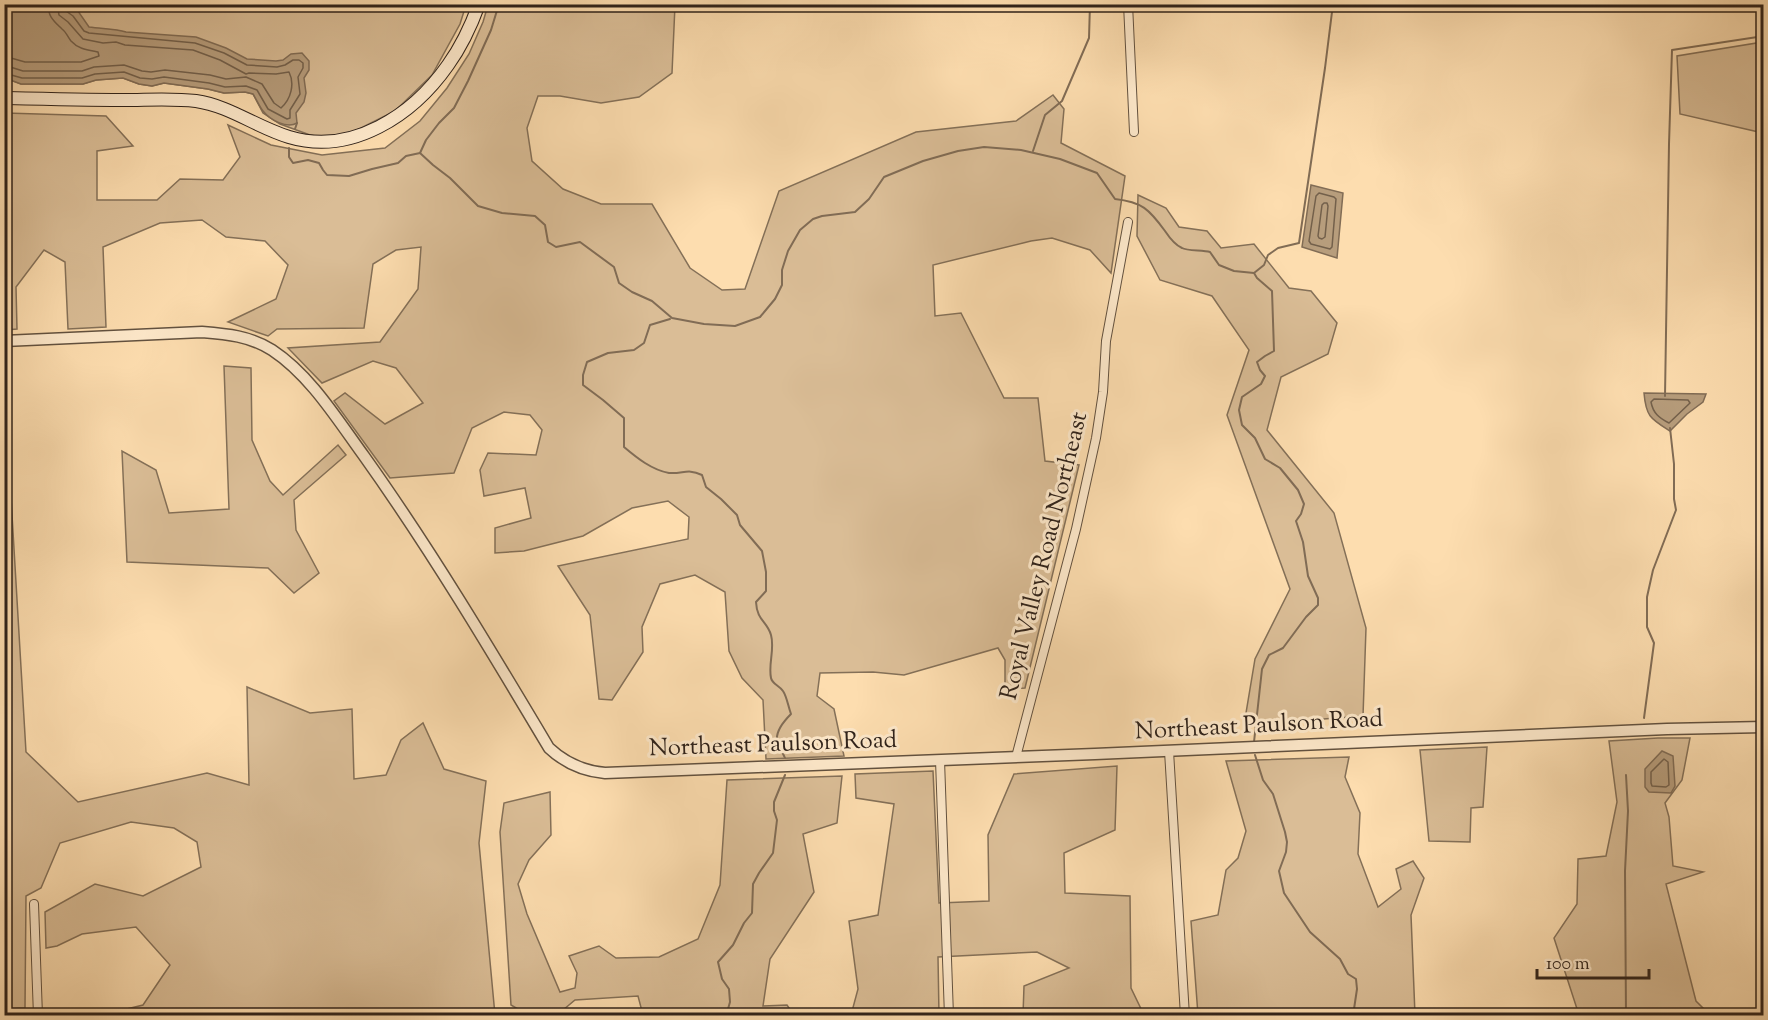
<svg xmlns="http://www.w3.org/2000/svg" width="1768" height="1020" font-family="'Sorts Mill Goudy',serif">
<rect width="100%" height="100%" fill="#fdddaf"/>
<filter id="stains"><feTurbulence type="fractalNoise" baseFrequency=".00333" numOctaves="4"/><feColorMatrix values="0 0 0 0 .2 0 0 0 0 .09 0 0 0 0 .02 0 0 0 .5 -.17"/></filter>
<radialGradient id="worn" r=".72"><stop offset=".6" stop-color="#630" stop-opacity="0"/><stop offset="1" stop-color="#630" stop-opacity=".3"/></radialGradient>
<!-- green -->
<g fill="#dabd96" stroke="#847058" stroke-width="1.5">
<polygon points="576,4 577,6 675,5 672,73 639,97 601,103 560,96 538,96 527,128 532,161 563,189 601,204 652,204 690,268 722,290 745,289 779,191 916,132 1016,121 1053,95 1064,109 1061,143 1125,176 1111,273 1090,250 1052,238 1031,241 933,265 935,316 961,313 1004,398 1038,398 1045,461 1079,465 1025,688 1005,689 1005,660 998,648 904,675 873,672 820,673 817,696 834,709 844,756 766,759 763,700 742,678 729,651 725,592 695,575 660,584 642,627 643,652 612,700 599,699 590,615 558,566 688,539 689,517 668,501 632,508 583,536 524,551 495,553 495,528 531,518 525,488 484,496 480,470 488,453 536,455 542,430 530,415 504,412 472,428 454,473 390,478 334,401 345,393 385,424 423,403 396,368 373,361 322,383 288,348 380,342 418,289 421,247 396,250 373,264 364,328 277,329 268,336 228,322 276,299 288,265 265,241 226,237 202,220 160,223 103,247 106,327 68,329 65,262 44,250 16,287 17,329 5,330 5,113 106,116 133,146 97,151 97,200 157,200 180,179 223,180 240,157 228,125 271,145 322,155 385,148 420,121 447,88 469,54 483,22 488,5"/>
<polygon points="4,5 466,5 460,24 432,75 395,111 347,135 323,137 310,135 280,124 263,113 253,94 245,92 224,93 208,89 164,83 152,86 139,84 123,78 96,80 83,84 21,84 5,78"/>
<polygon points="1763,42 1763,133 1680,114 1677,56"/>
<polygon points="1138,195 1166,208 1179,227 1207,231 1221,248 1254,244 1289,288 1311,291 1337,323 1328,354 1281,377 1267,430 1334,513 1366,628 1363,716 1244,725 1255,659 1290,589 1227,415 1249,350 1212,296 1160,280 1137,236"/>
<polygon points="224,366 251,368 252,440 270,481 283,495 338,445 346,455 294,500 296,530 319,573 294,593 268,568 127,562 122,451 156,470 169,513 229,509"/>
<polygon points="5,447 8,447 26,752 78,802 207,773 249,785 247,687 310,713 352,709 354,779 386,775 401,740 423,723 444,769 486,781 479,843 495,1015 102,1015 143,1005 170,965 136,927 82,934 57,946 46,948 45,912 95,884 143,896 201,867 197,842 174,828 131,822 60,843 41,888 26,896 25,1008 5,1009"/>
<polygon points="1658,738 1690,738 1682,780 1665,803 1669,817 1673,866 1703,872 1666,884 1696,1001 1710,1015 1579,1015 1554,938 1577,904 1578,859 1606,856 1617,802 1609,741"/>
<polygon points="1487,747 1483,807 1471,808 1470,842 1429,841 1420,750"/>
<polygon points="1349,757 1345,777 1360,813 1358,854 1378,907 1401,889 1396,869 1413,861 1424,878 1411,915 1415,1015 1198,1015 1191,921 1218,915 1226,870 1238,858 1246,831 1226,761"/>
<polygon points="1117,766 1115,830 1064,853 1065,893 1130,896 1131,988 1144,1015 1023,1015 1024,986 1069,968 1037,952 938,957 939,1015 851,1015 858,989 849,921 878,915 894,804 856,798 855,774 933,771 939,903 989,901 988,835 1014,774"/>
<polygon points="842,776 837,823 803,834 814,892 770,959 763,1006 787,1005 794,1015 643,1015 638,996 575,1000 557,1015 528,1015 511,1005 500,832 504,803 550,792 551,835 529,860 518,884 527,914 560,992 575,988 577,973 569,956 599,946 616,958 659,957 698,939 720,885 727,780"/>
</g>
<!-- water -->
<g fill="#b79d7c" stroke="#816c55" stroke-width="1.5">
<path d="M4 5H66L78 11 89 27C102 29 115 28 126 32L196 37 226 48 247 59 276 61 283 60 291 54 302 53 309 61V70L304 78 306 93 304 102 296 113 297 123C287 129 270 120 263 111 259 106 257 100 253 94L245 92 224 93 208 89 164 83 152 86 139 84 123 78 96 80 83 84H21L5 78Z"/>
<polygon points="1311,185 1343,193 1337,258 1302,247"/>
<path d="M1644 393 1706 394 1703 402 1687 414 1670 431C1651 419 1646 417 1644 393Z"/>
<polygon points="1662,751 1673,756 1675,786 1671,793 1649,792 1645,787 1645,769"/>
</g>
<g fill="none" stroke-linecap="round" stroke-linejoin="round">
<!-- shore -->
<g stroke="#73604b" stroke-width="1.5">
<path d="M4 56 25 62H81L99 56 98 52C88 50 78 49 71 41 68 37 66 32 62 29 54 21 48 17 48 4"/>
<path d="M4 65 23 71H82L94 67 124 65 142 71 151 72 165 70 210 75 226 79 246 77 262 84 274 103 281 108C291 99 295 84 289 72L276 74 249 73 246 74 220 60 193 50 125 45 116 42 103 43 83 39 68 22 59 15 57 4"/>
<polyline points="4,73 22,78 82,78 95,74 124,72 140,78 152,79 164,77 209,83 225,87 246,86 257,90 268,109 287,119 290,118 290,110 300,94 298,77 303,68 303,63 299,60 293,60 285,65 277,67 247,65 224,53 195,43 89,33 84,31 73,16 66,11 64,4"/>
<polygon points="1319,193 1334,197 1336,199 1332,247 1330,249 1311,244 1309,241 1316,196"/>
<polygon points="1324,203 1327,203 1328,206 1325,237 1322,239 1319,238 1318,236 1322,205"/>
<path d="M1654 399 1688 400 1690 403 1669 423C1659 418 1653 413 1651 402Z"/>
<polygon points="1664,759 1668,762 1669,785 1666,787 1652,786 1651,783 1651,772"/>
</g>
<!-- stream -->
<g stroke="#816c55" stroke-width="2">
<polyline points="295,129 297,123"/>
<polyline points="289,148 289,157 293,163 308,160 319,163 323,170 327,175 349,176 372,169 398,163 406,156 420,153"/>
<polyline points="1033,151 1045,115 1062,101 1089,38 1090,4"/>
<path d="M420 153 433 165 450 178 478 206 502 213 535 216 545 225 548 242 556 247 580 242 614 267 619 283 632 292 652 301 672 318 704 324 735 326 760 317 775 299 782 285V270L788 251 800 230 813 219 822 216 855 212 869 199 884 177 923 161 958 151 984 147 1021 150 1060 159 1097 173 1115 199C1142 202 1149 209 1165 231 1169 237 1175 245 1182 248 1187 251 1203 250 1210 252L1219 265 1234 271 1254 273 1257 278 1272 291 1274 351 1265 356 1257 362 1260 370 1265 376 1261 384 1242 397 1239 410 1242 425 1255 438 1265 459 1280 468 1298 490 1304 504 1301 514 1296 521 1303 542 1308 576 1318 598V605L1306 617 1283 648 1269 655 1262 669 1254 742"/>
<polyline points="420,153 426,140 439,123 454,108 468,81 491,30 499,4"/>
<polyline points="1254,273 1264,265 1268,255 1278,248 1299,243 1325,68 1333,4"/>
<path d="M670 319 650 325 644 343 634 350 608 353 587 362 583 375V385L603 400 624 418V447C637 458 652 470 669 473 684 474 687 468 702 475L706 487 721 499 737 515 740 525 762 551 766 572V591L756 602C757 621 767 621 771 635 775 649 768 664 771 678 772 684 780 686 783 691 787 697 788 706 791 714 785 720 776 731 777 740 778 746 783 753 785 758"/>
<polyline points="1665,396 1669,144 1672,50 1764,36"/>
<polyline points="1644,718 1654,643 1647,627 1647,597 1653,570 1676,510 1674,499 1674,464 1670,428"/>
<polyline points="1255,755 1263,780 1273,794 1285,832 1287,842 1286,852 1279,871 1284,893 1310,932 1340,959 1348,974 1356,979 1357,989 1354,1009 1360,1016"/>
<polyline points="1626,775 1628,811 1625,871 1626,1016"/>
<polyline points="718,1016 722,1015 728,1009 730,1002 729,989 722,979 718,962 733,945 744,923 752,913 753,884 759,873 773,853 777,820 774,811 774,802 785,775"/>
</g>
<!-- minor casing -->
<g stroke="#62513f" stroke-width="10">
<g id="minor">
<polyline points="1128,4 1134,132"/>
<polyline points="1169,751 1185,1016"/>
<polyline points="1016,757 1076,529 1096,438 1103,392 1106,341 1128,222"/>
<polyline points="940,760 949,1016"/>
<polyline points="34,904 38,1016"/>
</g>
</g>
<!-- tertiary casing -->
<g stroke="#62513f" stroke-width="13">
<path id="tertiary" d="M4 341 202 332C227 334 250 336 272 350 310 375 337 419 364 456 431 550 490 649 549 748 565 763 582 771 605 773L1095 754 1667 729 1764 727"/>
</g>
<!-- secondary casing -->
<g stroke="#2f221a" stroke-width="14">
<path id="secondary" d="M4 98C44 99 83 100 123 100 147 100 172 98 196 101 230 106 256 127 289 137 352 156 413 115 448 65 461 47 471 26 479 4"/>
</g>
<!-- minor -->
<use href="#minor" stroke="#fee9cb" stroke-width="8"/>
<!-- tertiary -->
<use href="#tertiary" stroke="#fee9cb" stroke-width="10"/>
<!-- secondary -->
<use href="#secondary" stroke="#fee9cb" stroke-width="12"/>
</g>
<g text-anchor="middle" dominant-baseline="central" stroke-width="6" stroke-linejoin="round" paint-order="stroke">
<!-- street labels -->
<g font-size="24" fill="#2f221a" stroke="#fee9cb">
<text transform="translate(1045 556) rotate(-76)">Royal Valley Road Northeast</text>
<text transform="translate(1259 726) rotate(-3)">Northeast Paulson Road</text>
<text transform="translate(773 745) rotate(-2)">Northeast Paulson Road</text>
</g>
</g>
<!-- margin -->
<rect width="1768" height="1020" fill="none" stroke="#fdddaf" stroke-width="24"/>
<rect x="6" y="6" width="1756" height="1008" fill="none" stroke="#2f221a" stroke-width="3"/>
<rect x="12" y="12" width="1744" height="996" fill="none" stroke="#2f221a" stroke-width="1.5"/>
<!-- scale -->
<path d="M1537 969v9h112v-9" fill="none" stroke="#2f221a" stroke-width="3"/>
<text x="1546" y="969" font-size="18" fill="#2f221a" stroke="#fee9cb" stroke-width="4.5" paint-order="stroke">100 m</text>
<rect width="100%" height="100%" filter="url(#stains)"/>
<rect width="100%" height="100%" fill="url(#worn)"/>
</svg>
